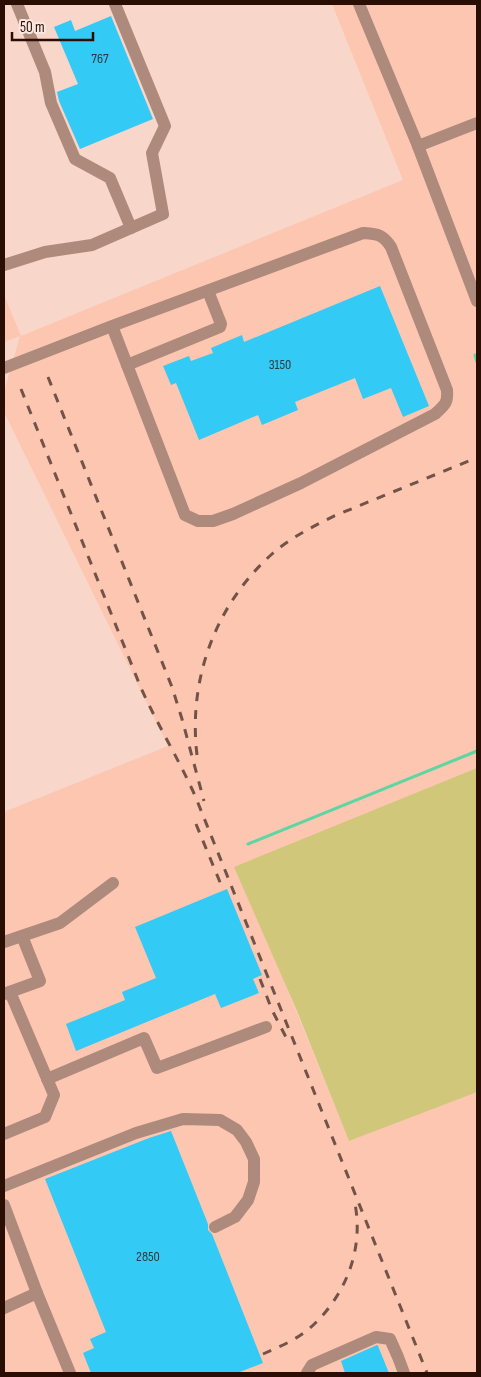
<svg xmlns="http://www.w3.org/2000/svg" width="481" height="1377" font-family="'Sofia Sans Condensed',sans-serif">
<rect width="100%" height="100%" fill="#f8d6c9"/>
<!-- built -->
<polygon fill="#fdc6b1" points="332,4 477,4 477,778 241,875 349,1141 477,1091 477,1373 4,1373 4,812 168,746 4,412 4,392 20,336 4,342 4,295 21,336 403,180"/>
<!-- green -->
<polygon fill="#d0c77a" points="477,768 477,1092 349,1141 297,1011 234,867"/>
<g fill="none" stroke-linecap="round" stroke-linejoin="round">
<!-- stream -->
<g stroke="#5dd6a2" stroke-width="3">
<polyline points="475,355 477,362"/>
<polyline points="248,844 477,751"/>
</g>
</g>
<!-- building -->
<g fill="#33caf5">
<polygon points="111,16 153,119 80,149 59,101 57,92 78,84 54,27 71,20 75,31"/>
<polygon points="380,286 429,406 403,417 391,388 363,399 355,378 295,402 298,410 262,425 258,415 199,440 176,383 171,385 163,366 189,356 191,361 213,353 211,348 242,335 244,342"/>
<polygon points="227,889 262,975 253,979 259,993 221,1008 215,994 76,1051 66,1024 125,1000 122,992 156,978 135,927"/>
<polygon points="171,1131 208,1224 208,1230 212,1234 263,1363 237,1373 91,1373 83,1353 94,1348 90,1339 106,1332 45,1179 149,1138"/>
<polygon points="377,1345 378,1346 389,1373 345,1373 341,1361"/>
</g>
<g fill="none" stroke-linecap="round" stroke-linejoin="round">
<!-- minor -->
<g stroke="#ad8a7c" stroke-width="12">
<polyline points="17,4 45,72 51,103 75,159 110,178 131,228"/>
<polyline points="359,4 418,146 477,301"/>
<polyline points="418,146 477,123"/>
<polyline points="4,265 45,252 92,245 163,214 152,153 165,126 115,4"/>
<polyline points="127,365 220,327 221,324 208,291"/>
<path d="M4 368 112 326 363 233C377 234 383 234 391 247L447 390C448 403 445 405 435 414L301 483 233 514 213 521H198L185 515 112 326"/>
<polyline points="4,942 60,923 113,883"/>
<polyline points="4,994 40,981 22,936"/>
<polyline points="47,1079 144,1038 157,1068 266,1027"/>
<polyline points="4,1134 45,1117 54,1095 10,992"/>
<polyline points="4,1186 136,1133 183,1119 220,1120 237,1130 246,1142 254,1159 254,1182 248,1200 235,1217 215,1227"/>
<polyline points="4,1205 37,1293"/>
<polyline points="4,1308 37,1293 70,1373"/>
<polyline points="307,1373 312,1365 376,1337 390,1339 398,1357 404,1373"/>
</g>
<!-- rail -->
<g stroke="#725348" stroke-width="3" stroke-dasharray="9 9" stroke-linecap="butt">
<polyline points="48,377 172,687 182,719 204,801"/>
<path d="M21 389 141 688C158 726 180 761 196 798L427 1373"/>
<path d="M197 755C188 680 215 605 272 554 290 538 312 527 334 516L476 458"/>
<polyline points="196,824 222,887"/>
<polyline points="260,979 272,1010 289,1043"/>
<path d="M263 1354C279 1347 296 1340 310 1328 345 1297 364 1250 355 1204"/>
</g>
</g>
<g text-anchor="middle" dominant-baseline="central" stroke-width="5" stroke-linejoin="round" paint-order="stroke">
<!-- number labels -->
<g font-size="14" fill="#2c3c40">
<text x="100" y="58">767</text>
<text x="280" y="364">3150</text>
<text x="148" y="1256">2850</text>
</g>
</g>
<!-- border -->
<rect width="481" height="1377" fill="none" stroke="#2a0d03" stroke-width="10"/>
<!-- scale -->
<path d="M12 32v8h81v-8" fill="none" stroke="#2a0d03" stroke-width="2.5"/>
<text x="20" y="32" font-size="15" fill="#2a0d03" stroke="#f9e8e1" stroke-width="4" paint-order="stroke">50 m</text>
</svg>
